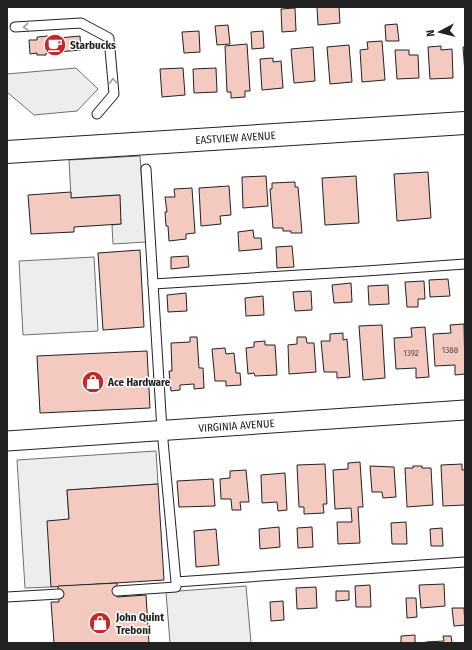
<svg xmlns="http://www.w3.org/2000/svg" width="472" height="650" font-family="'Fira Sans Condensed',sans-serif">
<rect width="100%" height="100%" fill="#fff"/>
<!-- parking -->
<g fill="#ededed" stroke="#6f6f6f">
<polygon points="76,68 98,89 77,111 34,115 7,92 7,74"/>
<polygon points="140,156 146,242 113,244 112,225 121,224 119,195 71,198 69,160"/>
<polygon points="94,257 98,331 23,335 19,261"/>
<polygon points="156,451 158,484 67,490 69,519 51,587 25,588 17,460"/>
<polygon points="246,586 251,643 170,643 166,592"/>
</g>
<!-- building -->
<g fill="#f3c9c0" stroke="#222">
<polygon points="317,7 339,7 340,23 318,25"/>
<polygon points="295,8 296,31 282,32 281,9"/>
<polygon points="397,24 399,41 386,41 385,25"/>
<polygon points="228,25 230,44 217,45 215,26"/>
<polygon points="199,31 200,52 184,53 182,32"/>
<polygon points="263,31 264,48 252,49 251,32"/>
<polygon points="48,36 48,39 80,36 81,50 46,53 46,55 37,55 37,53 30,54 29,40 37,40 37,37"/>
<polygon points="382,41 385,80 362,82 360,50 368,49 367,42"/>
<polygon points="247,44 250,91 245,91 245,97 231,98 231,92 227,92 225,46"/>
<polygon points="349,45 352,82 330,84 327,47"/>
<polygon points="441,46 441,50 452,49 453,78 430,79 428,47"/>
<polygon points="313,47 315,81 294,83 291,49"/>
<polygon points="463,47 465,47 465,73"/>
<polygon points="395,50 409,50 409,55 418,55 419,78 397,79"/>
<polygon points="273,58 273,62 281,61 283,88 262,90 260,59"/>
<polygon points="183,68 185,95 162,97 160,69"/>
<polygon points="216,68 217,92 194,93 193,69"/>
<polygon points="428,172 431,218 397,221 394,174"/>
<polygon points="266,176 268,206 243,208 242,177"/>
<polygon points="356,176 359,223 325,225 322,178"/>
<polygon points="295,182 295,187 298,187 302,233 291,233 291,231 283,231 283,228 273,228 270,189 272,189 272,183"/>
<polygon points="229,186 231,215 220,216 221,224 201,226 199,188"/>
<polygon points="192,188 195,233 186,234 186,239 169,241 168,226 166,226 165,212 167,212 165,197 175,197 174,189"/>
<polygon points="71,192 71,198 120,195 121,224 74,227 74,232 31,234 28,195"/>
<polygon points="253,230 254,238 261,238 262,249 239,251 238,232"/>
<polygon points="292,246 294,267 277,268 276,247"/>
<polygon points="140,250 144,327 103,330 98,253"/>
<polygon points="188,256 189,267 171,269 171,257"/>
<polygon points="448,279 450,296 430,297 429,280"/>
<polygon points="424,281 425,299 418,299 418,307 407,307 405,282"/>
<polygon points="351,283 352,302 334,303 332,285"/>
<polygon points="388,285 389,304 369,305 368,286"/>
<polygon points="311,291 312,310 295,311 293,292"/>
<polygon points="186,293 187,311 168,312 167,295"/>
<polygon points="263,296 264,315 246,316 245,298"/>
<polygon points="464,324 465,374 455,375 455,365 435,366 433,334 451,333 450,325"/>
<polygon points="382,325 385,378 363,380 359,326"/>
<polygon points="425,327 429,377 416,378 416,368 396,369 394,338 412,337 411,328"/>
<polygon points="343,333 343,340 347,339 350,377 337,378 337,372 324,372 321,341 330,341 330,334"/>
<polygon points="190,337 197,337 199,368 203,368 204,388 194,389 194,384 180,385 180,390 171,391 169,371 172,371 171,343 190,342"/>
<polygon points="297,337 306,337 307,343 314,343 316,372 289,374 288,345 297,344"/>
<polygon points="265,341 265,345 275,345 277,375 255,376 254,373 248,374 246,348 254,347 254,342"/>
<polygon points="225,348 226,354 234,353 236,373 240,373 241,385 226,386 226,381 215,381 212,349"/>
<polygon points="147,351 150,408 40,413 37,356"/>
<polygon points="360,462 363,507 358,507 360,543 338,544 337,522 352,522 351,508 335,509 333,470 348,469 348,463"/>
<polygon points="325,464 327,504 323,504 324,513 304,514 304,507 299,507 297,465"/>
<polygon points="462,464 462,470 465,470 465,505 443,506 441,465"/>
<polygon points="370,466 394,467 396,497 383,498 382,492 372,492"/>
<polygon points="413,466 422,466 422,468 431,468 433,505 407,507 405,468 413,468"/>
<polygon points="246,470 249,502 240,502 241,510 232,510 231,499 221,499 220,479 230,478 230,471"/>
<polygon points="285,473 287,510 278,511 277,502 262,503 261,475"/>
<polygon points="213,479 215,506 179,507 177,481"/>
<polygon points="158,484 164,580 51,587 47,521 69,519 67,490"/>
<polygon points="406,522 407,544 392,544 391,523"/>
<polygon points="279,527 280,547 260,549 259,529"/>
<polygon points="312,527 313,547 298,548 297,528"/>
<polygon points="442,528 443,546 431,546 430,529"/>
<polygon points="216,529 219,565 196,567 194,531"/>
<polygon points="117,583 117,597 146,595 149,643 54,643 51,602 59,602 58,586"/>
<polygon points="444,584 445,606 421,608 419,585"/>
<polygon points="370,585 371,607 356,607 355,586"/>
<polygon points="316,587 317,608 297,609 296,588"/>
<polygon points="336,591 349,591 349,600 336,601"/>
<polygon points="406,598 416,598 417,617 407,618"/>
<polygon points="283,601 284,620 271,621 270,602"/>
<polygon points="452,608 464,608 465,625 454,626"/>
<polygon points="415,635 415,643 401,643 401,636"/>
<polygon points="443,636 451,636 452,643 426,643 426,642 444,641"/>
</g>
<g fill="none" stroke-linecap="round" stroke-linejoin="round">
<!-- lane casing -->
<g stroke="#222" stroke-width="11">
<g id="lane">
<polyline points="15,27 81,23 109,38 114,94 97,114"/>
<polyline points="146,169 162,430 176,582 465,562"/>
<polyline points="153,284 366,271 465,264"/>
<polyline points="117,591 176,587"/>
<polyline points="7,597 59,594"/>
</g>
</g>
<!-- street casing -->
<g stroke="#222" stroke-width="21">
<g id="street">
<path id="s1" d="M7 441 465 410"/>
</g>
</g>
<!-- secondary casing -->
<g stroke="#222" stroke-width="24">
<g id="secondary">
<path id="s2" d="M7 152 465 123"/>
</g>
</g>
<!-- lane -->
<use href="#lane" stroke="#fff" stroke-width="9"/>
<!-- street -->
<use href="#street" stroke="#fff" stroke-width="19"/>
<!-- secondary -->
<use href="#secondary" stroke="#fff" stroke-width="22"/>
</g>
<!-- one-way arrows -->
<defs><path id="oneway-chevron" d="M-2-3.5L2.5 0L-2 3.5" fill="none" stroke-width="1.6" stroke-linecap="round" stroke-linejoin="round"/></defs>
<g stroke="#9c9c9c">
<use href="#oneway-chevron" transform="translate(26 27) rotate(176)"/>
<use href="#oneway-chevron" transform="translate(113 81) rotate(-96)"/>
</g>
<!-- icons -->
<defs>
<g id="cafe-disc" transform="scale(1.15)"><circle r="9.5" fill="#c62828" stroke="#fff"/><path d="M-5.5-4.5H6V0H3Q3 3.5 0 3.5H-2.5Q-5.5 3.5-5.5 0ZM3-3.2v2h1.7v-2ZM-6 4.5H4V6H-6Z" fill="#fff"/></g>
<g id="shop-disc" transform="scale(1.15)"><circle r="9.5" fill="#c62828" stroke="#fff"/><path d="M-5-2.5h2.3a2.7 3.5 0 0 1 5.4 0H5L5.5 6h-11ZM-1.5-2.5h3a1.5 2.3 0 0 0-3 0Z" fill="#fff"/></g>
</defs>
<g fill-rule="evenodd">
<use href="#cafe-disc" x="55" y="45"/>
<use href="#shop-disc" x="93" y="382"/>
<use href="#shop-disc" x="100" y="623"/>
</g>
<g text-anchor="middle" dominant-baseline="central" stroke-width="3" stroke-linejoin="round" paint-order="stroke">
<!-- number labels -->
<g font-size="9" fill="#564c4a">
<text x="450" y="350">1388</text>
<text x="411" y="353">1392</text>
</g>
<!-- poi labels -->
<g font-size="11" font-weight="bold" fill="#222" stroke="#fff" text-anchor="start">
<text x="70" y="45">Starbucks</text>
<text x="108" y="382">Ace Hardware</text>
<text x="116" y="617">John Quint<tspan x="116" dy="13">Treboni</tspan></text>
</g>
<!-- street labels -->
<g font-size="11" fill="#222" stroke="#fff">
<text stroke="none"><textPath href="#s2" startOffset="229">EASTVIEW AVENUE</textPath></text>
<text stroke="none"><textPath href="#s1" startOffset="230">VIRGINIA AVENUE</textPath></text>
</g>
</g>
<!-- border -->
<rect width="472" height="650" fill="none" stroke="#222222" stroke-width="16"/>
<!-- north arrow -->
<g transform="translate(440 32) rotate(263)" stroke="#ffffff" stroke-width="3" paint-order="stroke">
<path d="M0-3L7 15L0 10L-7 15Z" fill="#222222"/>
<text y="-6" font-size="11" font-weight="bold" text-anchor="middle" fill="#222222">N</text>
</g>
</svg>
